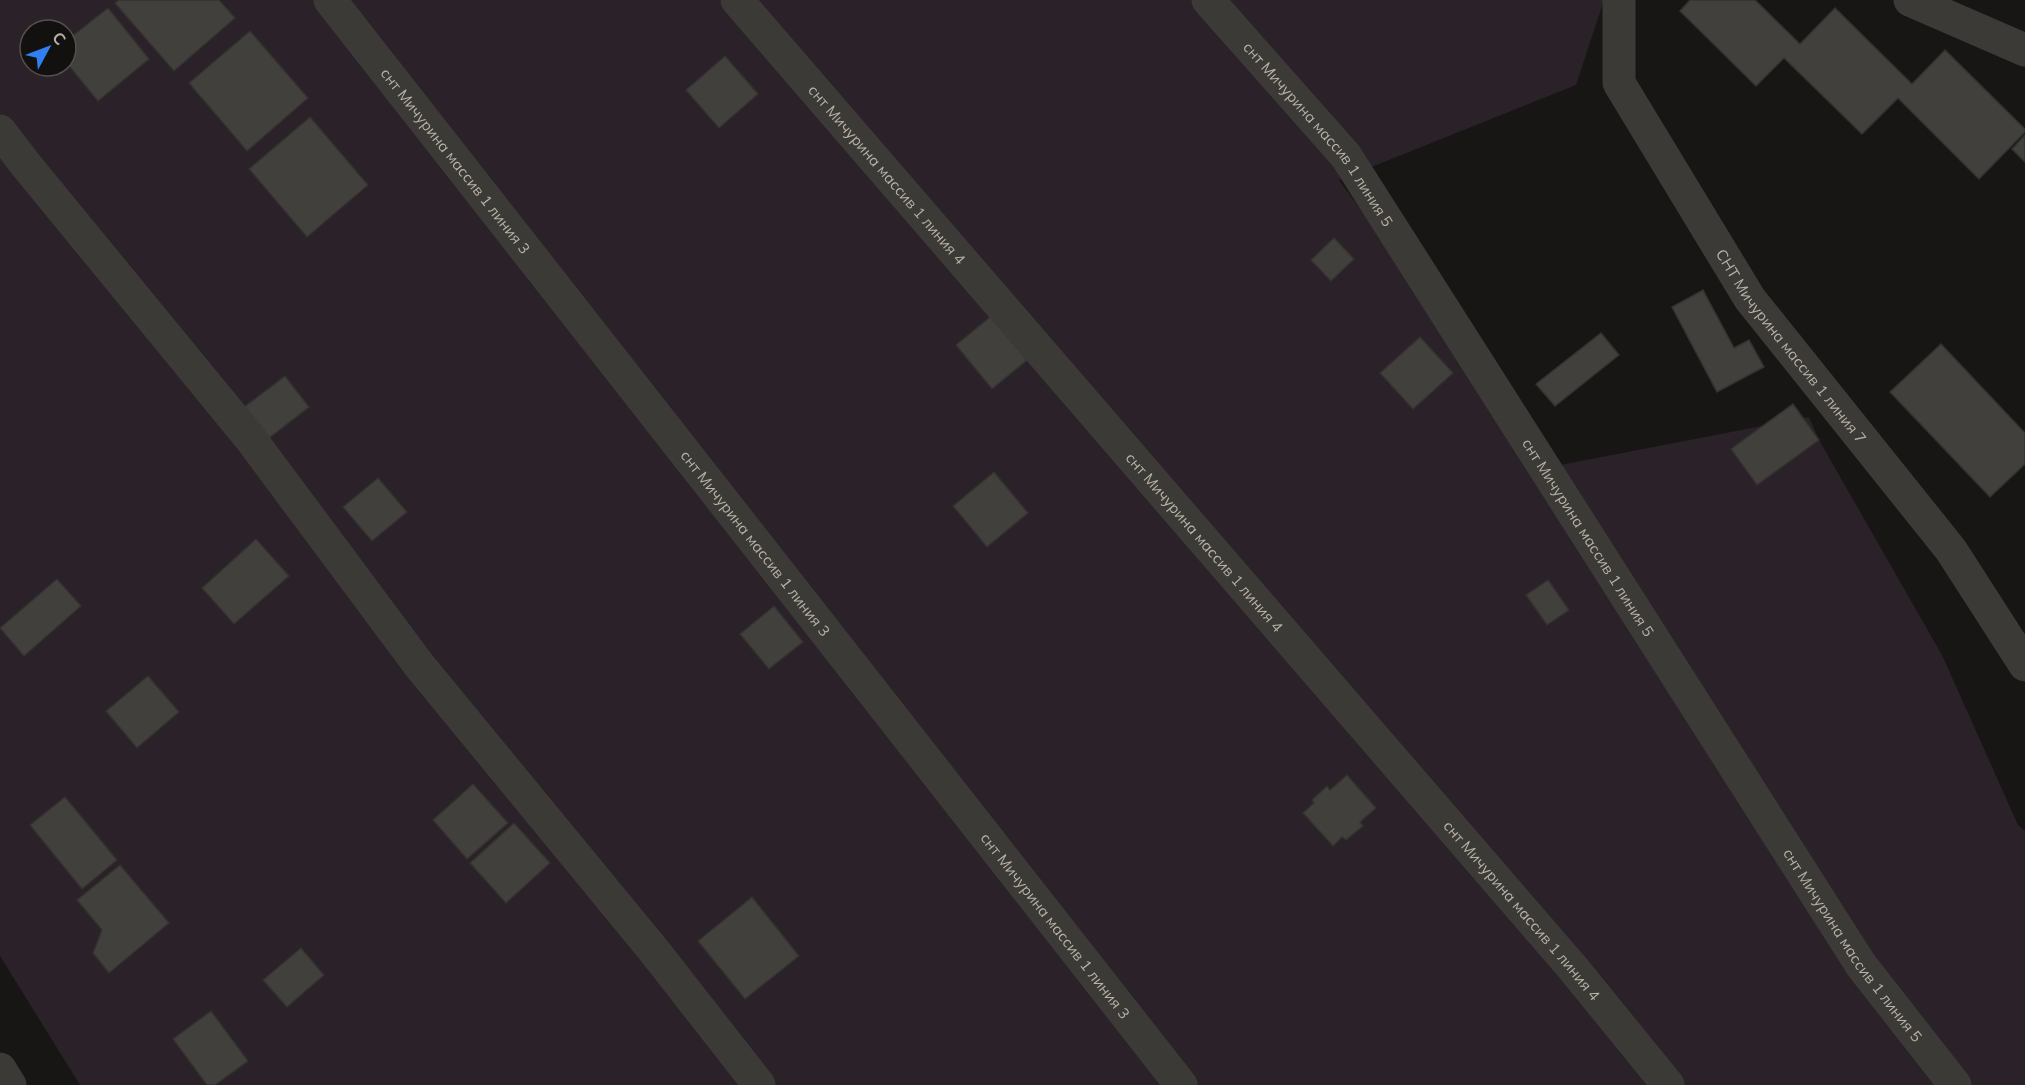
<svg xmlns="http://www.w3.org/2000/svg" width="2025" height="1085" font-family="Mulish,sans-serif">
<rect width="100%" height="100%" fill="#171615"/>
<!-- green -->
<path fill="#2a2129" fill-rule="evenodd" d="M0 0H1604L1576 85 1339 180 1550 467 1809 417 1819 440 1942 655 2018 825 2025 831V1085H80L0 956ZM30 30H66V66H30Z"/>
<!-- building -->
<g fill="#41403c" stroke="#33322f" stroke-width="1.5">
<polygon points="119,0 219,0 235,18 174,71 115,3"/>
<polygon points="1690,0 1755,0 1800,44 1835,8 1912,84 1945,50 2025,129 2025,132 1979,179 1898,98 1862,134 1784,58 1756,86 1680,11"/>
<polygon points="108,8 149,59 98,101 66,62 66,41"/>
<polygon points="250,31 308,98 247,151 189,83"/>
<polygon points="725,56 758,94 719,128 686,90"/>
<polygon points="310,117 368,185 307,237 249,169"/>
<polygon points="2025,135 2025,162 2012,149"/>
<polygon points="1334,238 1354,259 1331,281 1311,260"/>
<polygon points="1703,290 1734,348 1749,340 1764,367 1717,392 1672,307"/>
<polygon points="996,312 1032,356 992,389 956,345"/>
<polygon points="1601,333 1619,355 1555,406 1536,384"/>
<polygon points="1420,337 1453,373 1413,409 1380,373"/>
<polygon points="1941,344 2025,433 2025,464 1990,497 1890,392"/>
<polygon points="285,376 309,407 264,442 239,411"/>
<polygon points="1793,404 1819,440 1757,485 1731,449"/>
<polygon points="994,472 1028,513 987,547 953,506"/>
<polygon points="378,478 407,512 372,541 343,507"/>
<polygon points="256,539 289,576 234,624 202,588"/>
<polygon points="57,579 81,606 24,656 0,628"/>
<polygon points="1548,580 1569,610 1547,625 1526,595"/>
<polygon points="774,606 803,642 769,669 740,634"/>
<polygon points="148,676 179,712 137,748 106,711"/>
<polygon points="1347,775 1376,808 1360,822 1363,826 1346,840 1342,837 1333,846 1303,813 1314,803 1312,800 1327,786 1330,790"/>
<polygon points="473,784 508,823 467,859 433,820"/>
<polygon points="65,797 117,860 82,889 30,825"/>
<polygon points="514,823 550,863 506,903 470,863"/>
<polygon points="120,865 169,923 109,973 93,953 102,930 77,900"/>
<polygon points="752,897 799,956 745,999 698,941"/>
<polygon points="301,948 324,975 287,1007 263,980"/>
<polygon points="211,1011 248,1061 215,1085 207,1085 173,1039"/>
</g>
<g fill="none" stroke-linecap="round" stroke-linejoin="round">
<!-- minor -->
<g stroke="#3c3a36" stroke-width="33">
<path id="s1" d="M330 0 1181 1085"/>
<path id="s2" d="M737 0 1572 967 1668 1085"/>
<path id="s3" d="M1208 0 1346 156 1861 965 1955 1085"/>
<path id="s4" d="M1619 0V83L1750 299 1951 550 2025 665"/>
<polyline points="1910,0 2025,50"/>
<polyline points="0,131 26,165 250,438 419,665 655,952 759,1085"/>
<polyline points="0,1069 10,1085"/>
</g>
</g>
<g text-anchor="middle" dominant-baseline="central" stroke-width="4.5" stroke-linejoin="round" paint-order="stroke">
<!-- street labels -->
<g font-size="15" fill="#b7b1a6" stroke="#121110">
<text stroke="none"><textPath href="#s3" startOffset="174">снт Мичурина массив 1 линия 5</textPath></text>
<text stroke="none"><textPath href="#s1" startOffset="204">снт Мичурина массив 1 линия 3</textPath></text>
<text stroke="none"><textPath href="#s2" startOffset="230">снт Мичурина массив 1 линия 4</textPath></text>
<text stroke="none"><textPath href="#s4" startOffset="398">СНТ Мичурина массив 1 линия 7</textPath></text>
<text stroke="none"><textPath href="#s3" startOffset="660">снт Мичурина массив 1 линия 5</textPath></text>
<text stroke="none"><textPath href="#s2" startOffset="716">снт Мичурина массив 1 линия 4</textPath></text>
<text stroke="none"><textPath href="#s1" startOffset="690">снт Мичурина массив 1 линия 3</textPath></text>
<text stroke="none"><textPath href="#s2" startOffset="1202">снт Мичурина массив 1 линия 4</textPath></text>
<text stroke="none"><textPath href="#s1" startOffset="1176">снт Мичурина массив 1 линия 3</textPath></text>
<text stroke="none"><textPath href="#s3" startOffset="1146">снт Мичурина массив 1 линия 5</textPath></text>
</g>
</g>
<!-- north arrow -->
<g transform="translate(48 48) rotate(49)"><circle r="28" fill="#121110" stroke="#54514c" stroke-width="1.5"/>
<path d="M0-4.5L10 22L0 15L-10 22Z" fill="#3080f3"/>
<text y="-9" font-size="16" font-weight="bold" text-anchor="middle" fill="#b7b1a6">С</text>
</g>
</svg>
